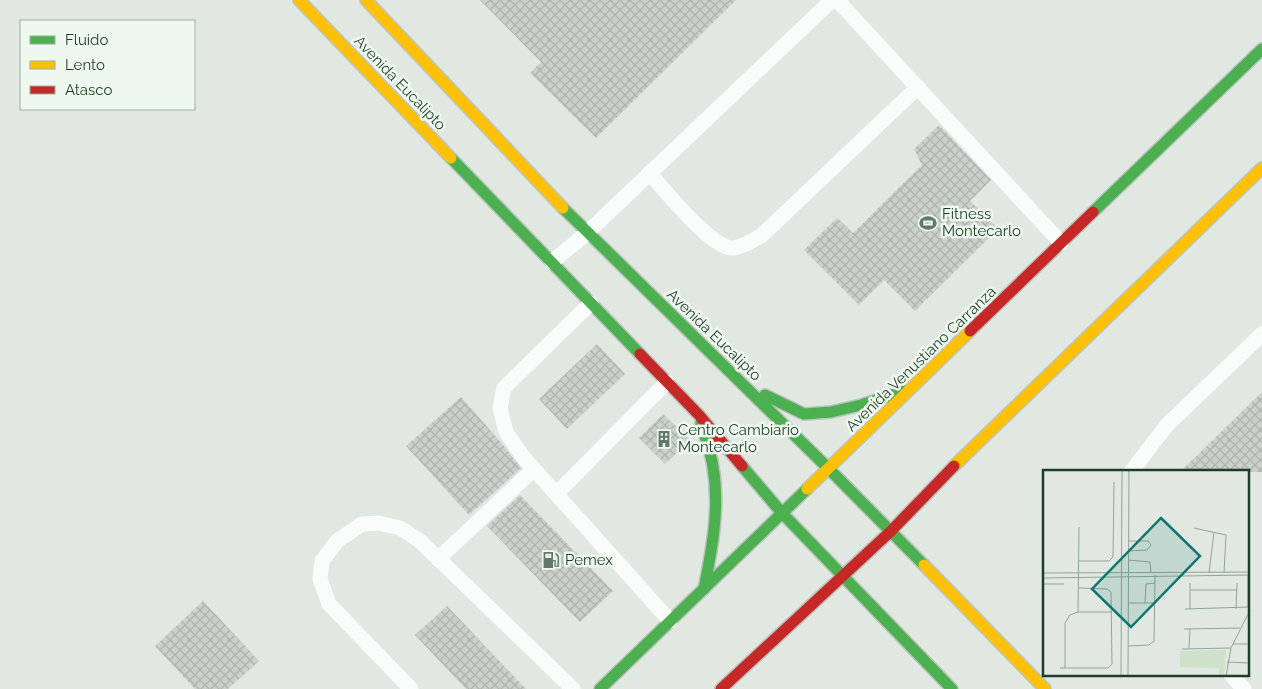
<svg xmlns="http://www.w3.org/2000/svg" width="1262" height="689" font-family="Raleway,sans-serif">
<defs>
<pattern id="building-cross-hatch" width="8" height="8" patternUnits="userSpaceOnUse" patternTransform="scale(1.25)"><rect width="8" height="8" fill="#cad1cb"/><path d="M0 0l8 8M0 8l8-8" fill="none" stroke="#adb4ae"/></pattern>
</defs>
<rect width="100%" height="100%" fill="#e1e8e2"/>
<!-- building -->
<g fill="url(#building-cross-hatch)">
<polygon points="480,0 736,0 596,138 530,73 541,62"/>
<polygon points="939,125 991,180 970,201 998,229 915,311 884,280 859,305 804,250 837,218 853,233 922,165 914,149"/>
<polygon points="597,344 625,374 567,429 539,399"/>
<polygon points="1262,392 1262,472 1180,472"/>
<polygon points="461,397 503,445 521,468 469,515 406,446"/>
<polygon points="663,414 690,440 665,464 639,438"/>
<polygon points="520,495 613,591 580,622 487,526"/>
<polygon points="203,601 259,661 228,689 195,689 155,646"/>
<polygon points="447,606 526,689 466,689 415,635"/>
</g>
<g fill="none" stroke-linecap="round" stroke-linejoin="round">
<!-- fast casing -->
<g stroke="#bbc5bc" stroke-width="14">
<g id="fast">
<polyline points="451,158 640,354"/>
<polyline points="563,208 829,469 924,565"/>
<polyline points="1093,212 1262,49"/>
<polyline points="765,395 804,414 831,412 861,405 905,391"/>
<path d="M701 423C705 438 711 452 713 467 720 508 712 549 704 589"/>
<polyline points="742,466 782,513 952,689"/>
<polyline points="600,689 807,489"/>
</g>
</g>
<!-- slow casing -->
<g stroke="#bbc5bc" stroke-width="14">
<g id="slow">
<polyline points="299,0 451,158"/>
<polyline points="366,0 563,208"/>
<polyline points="954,466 1262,168"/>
<polyline points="807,489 970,331"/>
<polyline points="924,565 1045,689"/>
</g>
</g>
<!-- jam casing -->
<g stroke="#bbc5bc" stroke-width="14">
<g id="jam">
<polyline points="970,331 1093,212"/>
<polyline points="640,354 699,415 742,466"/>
<polyline points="721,689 891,531 954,466"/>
</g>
</g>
<!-- lane -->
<g stroke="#fafcfb" stroke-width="15">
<polyline points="837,0 1061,243"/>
<path d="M649 173C665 190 710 247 732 248 742 248 752 240 761 236L918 87"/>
<polyline points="552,262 587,233 832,0"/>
<polyline points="591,303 504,388 500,408 506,432 524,458 670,621"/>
<polyline points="1131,472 1167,425 1262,334"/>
<polyline points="556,494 667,382"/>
<polyline points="438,559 534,469"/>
<polyline points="1231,675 1244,689"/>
<polyline points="411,689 329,604 320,579 322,561 337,541 362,524 379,523 400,528 420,541 573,689"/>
</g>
<!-- fast -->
<use href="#fast" stroke="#4caf50" stroke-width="11"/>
<!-- slow -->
<use href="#slow" stroke="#ffc107" stroke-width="11"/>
<!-- jam -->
<use href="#jam" stroke="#c62828" stroke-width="11"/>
</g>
<!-- icons -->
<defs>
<g id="stadium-bare" transform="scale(1.35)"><path d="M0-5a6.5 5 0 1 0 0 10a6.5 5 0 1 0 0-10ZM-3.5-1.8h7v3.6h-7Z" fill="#627868" stroke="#eff8ef" stroke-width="2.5" paint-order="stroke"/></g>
<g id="building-bare" transform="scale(1.35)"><path d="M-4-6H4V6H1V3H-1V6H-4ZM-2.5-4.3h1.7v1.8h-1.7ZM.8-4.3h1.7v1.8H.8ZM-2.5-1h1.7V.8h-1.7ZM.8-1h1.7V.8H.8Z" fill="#627868" stroke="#eff8ef" stroke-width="2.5" paint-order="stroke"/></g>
<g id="fuel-bare" transform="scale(1.35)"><path d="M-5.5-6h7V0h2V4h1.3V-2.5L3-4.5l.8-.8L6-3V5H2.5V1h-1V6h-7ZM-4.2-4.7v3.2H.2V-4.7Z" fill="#627868" stroke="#eff8ef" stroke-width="2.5" paint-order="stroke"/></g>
</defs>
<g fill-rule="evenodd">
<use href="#stadium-bare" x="928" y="223"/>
<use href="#building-bare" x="664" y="439"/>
<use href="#fuel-bare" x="551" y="560"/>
</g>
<g text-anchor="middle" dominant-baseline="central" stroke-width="5" stroke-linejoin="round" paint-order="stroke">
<!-- street labels -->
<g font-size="15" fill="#1e3c27" stroke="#eff8ef">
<text transform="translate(400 83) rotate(46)">Avenida Eucalipto</text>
<text transform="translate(714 335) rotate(44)">Avenida Eucalipto</text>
<text transform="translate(921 359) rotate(-44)">Avenida Venustiano Carranza</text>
</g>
<!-- poi labels -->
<g font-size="15" fill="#1e3c27" stroke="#eff8ef" text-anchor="start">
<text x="942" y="214">Fitness<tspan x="942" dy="17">Montecarlo</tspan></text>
<text x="678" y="430">Centro Cambiario<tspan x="678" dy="17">Montecarlo</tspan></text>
<text x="565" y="560">Pemex</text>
</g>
</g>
<!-- overview -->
<g transform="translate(1043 470)">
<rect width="206" height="206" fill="#e1e8e2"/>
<path d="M183 180 181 206H176V198L137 197V181Z" fill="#cde2c9"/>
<path fill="none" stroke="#93a397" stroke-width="1" d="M151 58 183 65 181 103M85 81 104 80 108 75 105 71H85M85 90 107 92 108 103M36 91H66L70 87 71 12M0 103 207 102M166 103 171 62M0 108 207 105M0 114H21M147 120H194M85 133H112M102 133 103 114 112 113M205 138V105M142 139 207 137M147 139V113M193 139 194 113M35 142 36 57M141 159 197 158M190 174H207M85 176 106 175 111 171 112 105M146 178 147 159M139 179 188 178M184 192 207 193M17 198H65L69 194 68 122 64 119 36 118M22 198V153L27 145 35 142H69M78 206 79 0M85 206 86 0M183 206 188 178 207 140"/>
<path fill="#0f766e" fill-opacity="0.15" stroke="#0f766e" stroke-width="2.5" d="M118 48 157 86 88 157 49 119Z"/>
<rect width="206" height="206" fill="none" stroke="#1e3c27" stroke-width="2.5"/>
</g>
<!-- legend -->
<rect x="20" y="20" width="175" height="90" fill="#eff8ef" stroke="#9bad9f"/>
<rect x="30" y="36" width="25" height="8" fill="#4caf50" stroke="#9bad9f"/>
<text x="65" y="45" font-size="15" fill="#1e3c27">Fluido</text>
<rect x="30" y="61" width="25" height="8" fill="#ffc107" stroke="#9bad9f"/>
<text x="65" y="70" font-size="15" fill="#1e3c27">Lento</text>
<rect x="30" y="86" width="25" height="8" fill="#c62828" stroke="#9bad9f"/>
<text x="65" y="95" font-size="15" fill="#1e3c27">Atasco</text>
</svg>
